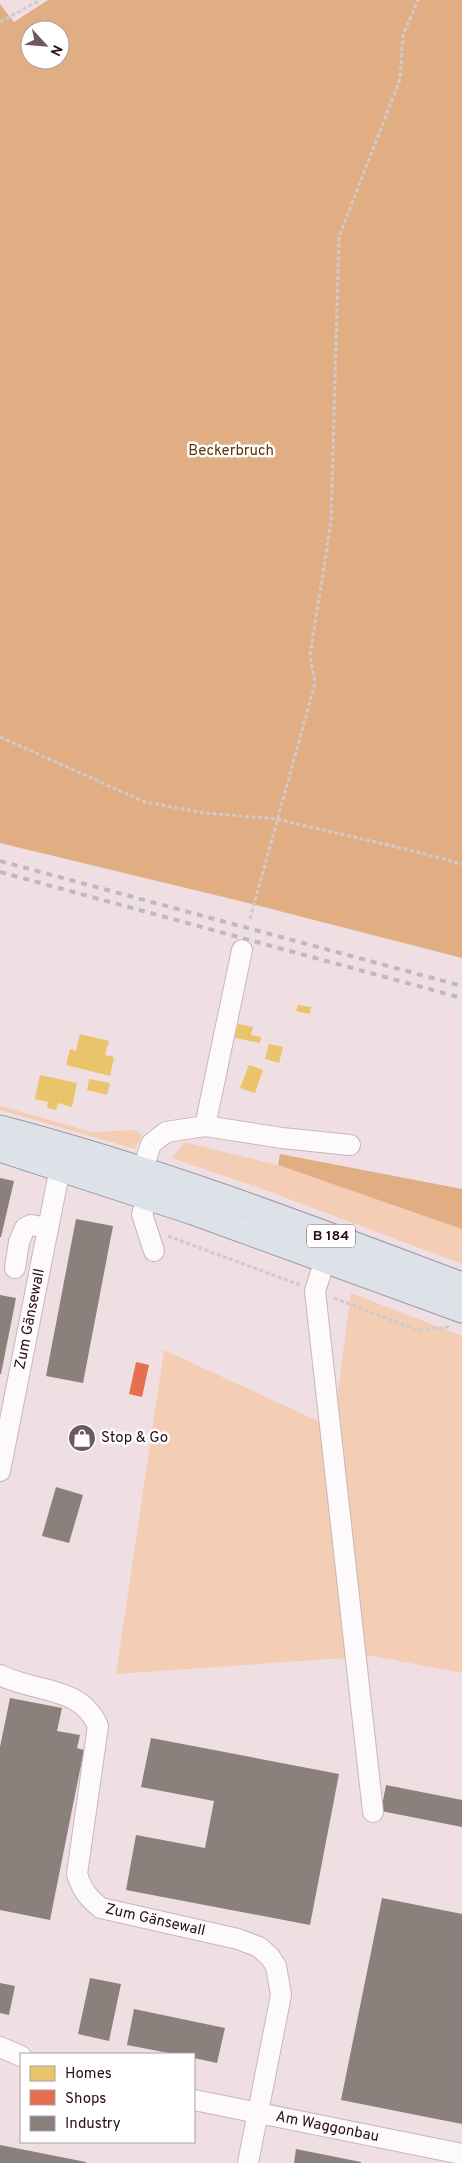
<svg xmlns="http://www.w3.org/2000/svg" width="462" height="2163" font-family="Overpass,sans-serif">
<rect width="100%" height="100%" fill="#efdee2"/>
<!-- green -->
<g fill="#f3ceb4">
<polygon points="0,1106 92,1132 135,1130 142,1135 135,1149 4,1111 0,1110"/>
<polygon points="184,1142 277,1165 462,1228 462,1264 257,1187 172,1158"/>
<polygon points="351,1293 462,1336 462,1673 373,1656 116,1674 164,1350 333,1428"/>
</g>
<!-- forest -->
<g fill="#e1ae83" fill-rule="evenodd">
<path d="M48 0H462V958L244 902 0 843V4L14 22ZM30 30H60V60H30Z"/>
<polygon points="280,1154 462,1189 462,1229 278,1165"/>
</g>
<!-- homes -->
<g fill="#e9c46a">
<polygon points="298,1005 311,1007 310,1014 296,1011"/>
<polygon points="238,1024 253,1027 251,1035 261,1037 260,1043 235,1038"/>
<polygon points="80,1034 109,1041 105,1055 114,1057 110,1076 66,1065 70,1049 76,1051"/>
<polygon points="269,1044 283,1047 279,1063 265,1059"/>
<polygon points="249,1065 263,1070 255,1093 240,1088"/>
<polygon points="40,1075 77,1083 72,1107 58,1103 56,1110 47,1108 48,1102 35,1099"/>
<polygon points="89,1079 110,1083 107,1095 87,1090"/>
</g>
<!-- shops -->
<polygon fill="#e76f51" points="136,1362 149,1365 142,1397 129,1394"/>
<!-- industry -->
<g fill="#8a817c">
<polygon points="0,1178 14,1181 1,1237 0,1237"/>
<polygon points="76,1219 113,1226 83,1383 46,1376"/>
<polygon points="0,1295 16,1298 1,1374 0,1374"/>
<polygon points="56,1487 83,1495 69,1543 42,1536"/>
<polygon points="10,1698 62,1708 57,1731 80,1735 77,1748 84,1750 50,1920 0,1910 0,1747"/>
<polygon points="151,1738 339,1774 310,1925 126,1890 136,1835 205,1848 214,1801 141,1787"/>
<polygon points="386,1785 462,1800 462,1827 381,1811"/>
<polygon points="382,1898 462,1914 462,2124 341,2100"/>
<polygon points="90,1978 121,1984 109,2041 78,2034"/>
<polygon points="0,1983 15,1986 9,2015 0,2013"/>
<polygon points="134,2009 225,2028 217,2063 194,2058 194,2054 174,2054 127,2045"/>
<polygon points="0,2145 86,2162 86,2163 0,2163"/>
<polygon points="296,2149 361,2162 361,2163 294,2163"/>
</g>
<g fill="none" stroke-linecap="round" stroke-linejoin="round">
<!-- minor casing -->
<g stroke="#cab5ba" stroke-width="22">
<g id="minor">
<polyline points="205,1126 242,950"/>
<polyline points="143,1169 151,1144 166,1132 205,1126 282,1138 350,1145"/>
<polyline points="148,1197 142,1214 154,1251"/>
<polyline points="325,1260 315,1291 373,1812"/>
<polyline points="15,1268 19,1242 25,1228 31,1225 48,1228"/>
<path id="s1" d="M0 1471 60 1168"/>
<path id="s2" d="M0 1675C35 1693 80 1685 98 1726L77 1874C82 1890 88 1898 101 1908L238 1939 259 1947 270 1957 276 1966 281 1995 248 2163"/>
<polyline points="0,2047 21,2056"/>
<path id="s3" d="M194 2100 462 2154"/>
</g>
</g>
<!-- major casing -->
<g stroke="#979ba7" stroke-width="27">
<g id="major">
<path d="M0 1128C158 1169 310 1228 462 1285"/>
<polyline points="0,1149 193,1212 462,1310"/>
</g>
</g>
<!-- path -->
<g stroke="#d0cacc" stroke-width="3" stroke-dasharray="4 2.5" stroke-linecap="butt">
<polyline points="0,22 40,0"/>
<polyline points="0,737 145,802 204,813 276,819 414,851 462,864"/>
<polyline points="250,919 315,683 310,655 331,522 339,237 400,79 403,35 418,0"/>
<polyline points="168,1236 300,1285"/>
<polyline points="334,1298 417,1330 449,1327"/>
</g>
<!-- minor -->
<use href="#minor" stroke="#fdfafb" stroke-width="20"/>
<!-- major -->
<use href="#major" stroke="#dde2e8" stroke-width="25"/>
<!-- rail -->
<g stroke="#beb9ba" stroke-width="4" stroke-dasharray="6 6" stroke-linecap="butt">
<polyline points="0,861 462,986"/>
<polyline points="0,872 462,998"/>
</g>
</g>
<!-- icons -->
<defs>
<g id="shop-disc" transform="scale(1.4375)"><circle r="9.5" fill="#6f575e" stroke="#fff"/><path d="M-5-2.5h2.3a2.7 3.5 0 0 1 5.4 0H5L5.5 6h-11ZM-1.5-2.5h3a1.5 2.3 0 0 0-3 0Z" fill="#fff"/></g>
</defs>
<g fill-rule="evenodd">
<use href="#shop-disc" x="82" y="1438"/>
</g>
<g text-anchor="middle" dominant-baseline="central" stroke-width="5" stroke-linejoin="round" paint-order="stroke">
<!-- shield labels -->
<rect fill="#fff" stroke="#6a565d" stroke-width="1" x="307" y="1224.5" width="48" height="23" rx="4"/>
<g font-size="14" font-weight="bold" fill="#2a0e17">
<text x="331" y="1236">B 184</text>
</g>
<!-- park labels -->
<g font-size="15" fill="#5d3508" stroke="#fff">
<text x="231" y="451">Beckerbruch</text>
</g>
<!-- street labels -->
<g font-size="15" fill="#2a0e17" stroke="#fff">
<text stroke="none"><textPath href="#s1" startOffset="155">Zum Gänsewall</textPath></text>
<text stroke="none"><textPath href="#s2" startOffset="362">Zum Gänsewall</textPath></text>
<text stroke="none"><textPath href="#s3" startOffset="136">Am Waggonbau</textPath></text>
</g>
<!-- poi labels -->
<g font-size="15" fill="#2a0e17" stroke="#fff" text-anchor="start">
<text x="101" y="1438">Stop &amp; Go</text>
</g>
</g>
<!-- legend -->
<rect x="20" y="2053" width="175" height="90" fill="#ffffff" stroke="#aa9fa2"/>
<rect x="30" y="2066" width="25" height="15" fill="#e9c46a" stroke="#aa9fa2"/>
<text x="65" y="2078" font-size="15" fill="#2a0e17">Homes</text>
<rect x="30" y="2090" width="25" height="15" fill="#e76f51" stroke="#aa9fa2"/>
<text x="65" y="2103" font-size="15" fill="#2a0e17">Shops</text>
<rect x="30" y="2116" width="25" height="15" fill="#8a817c" stroke="#aa9fa2"/>
<text x="65" y="2128" font-size="15" fill="#2a0e17">Industry</text>
<!-- north arrow -->
<g transform="translate(45 45) rotate(116)"><circle r="24" fill="#ffffff" stroke="#aa9fa2"/>
<path d="M0-4L9 19L0 12L-9 19Z" fill="#6f575e"/>
<text y="-8" font-size="14" font-weight="bold" text-anchor="middle" fill="#2a0e17">N</text>
</g>
</svg>
